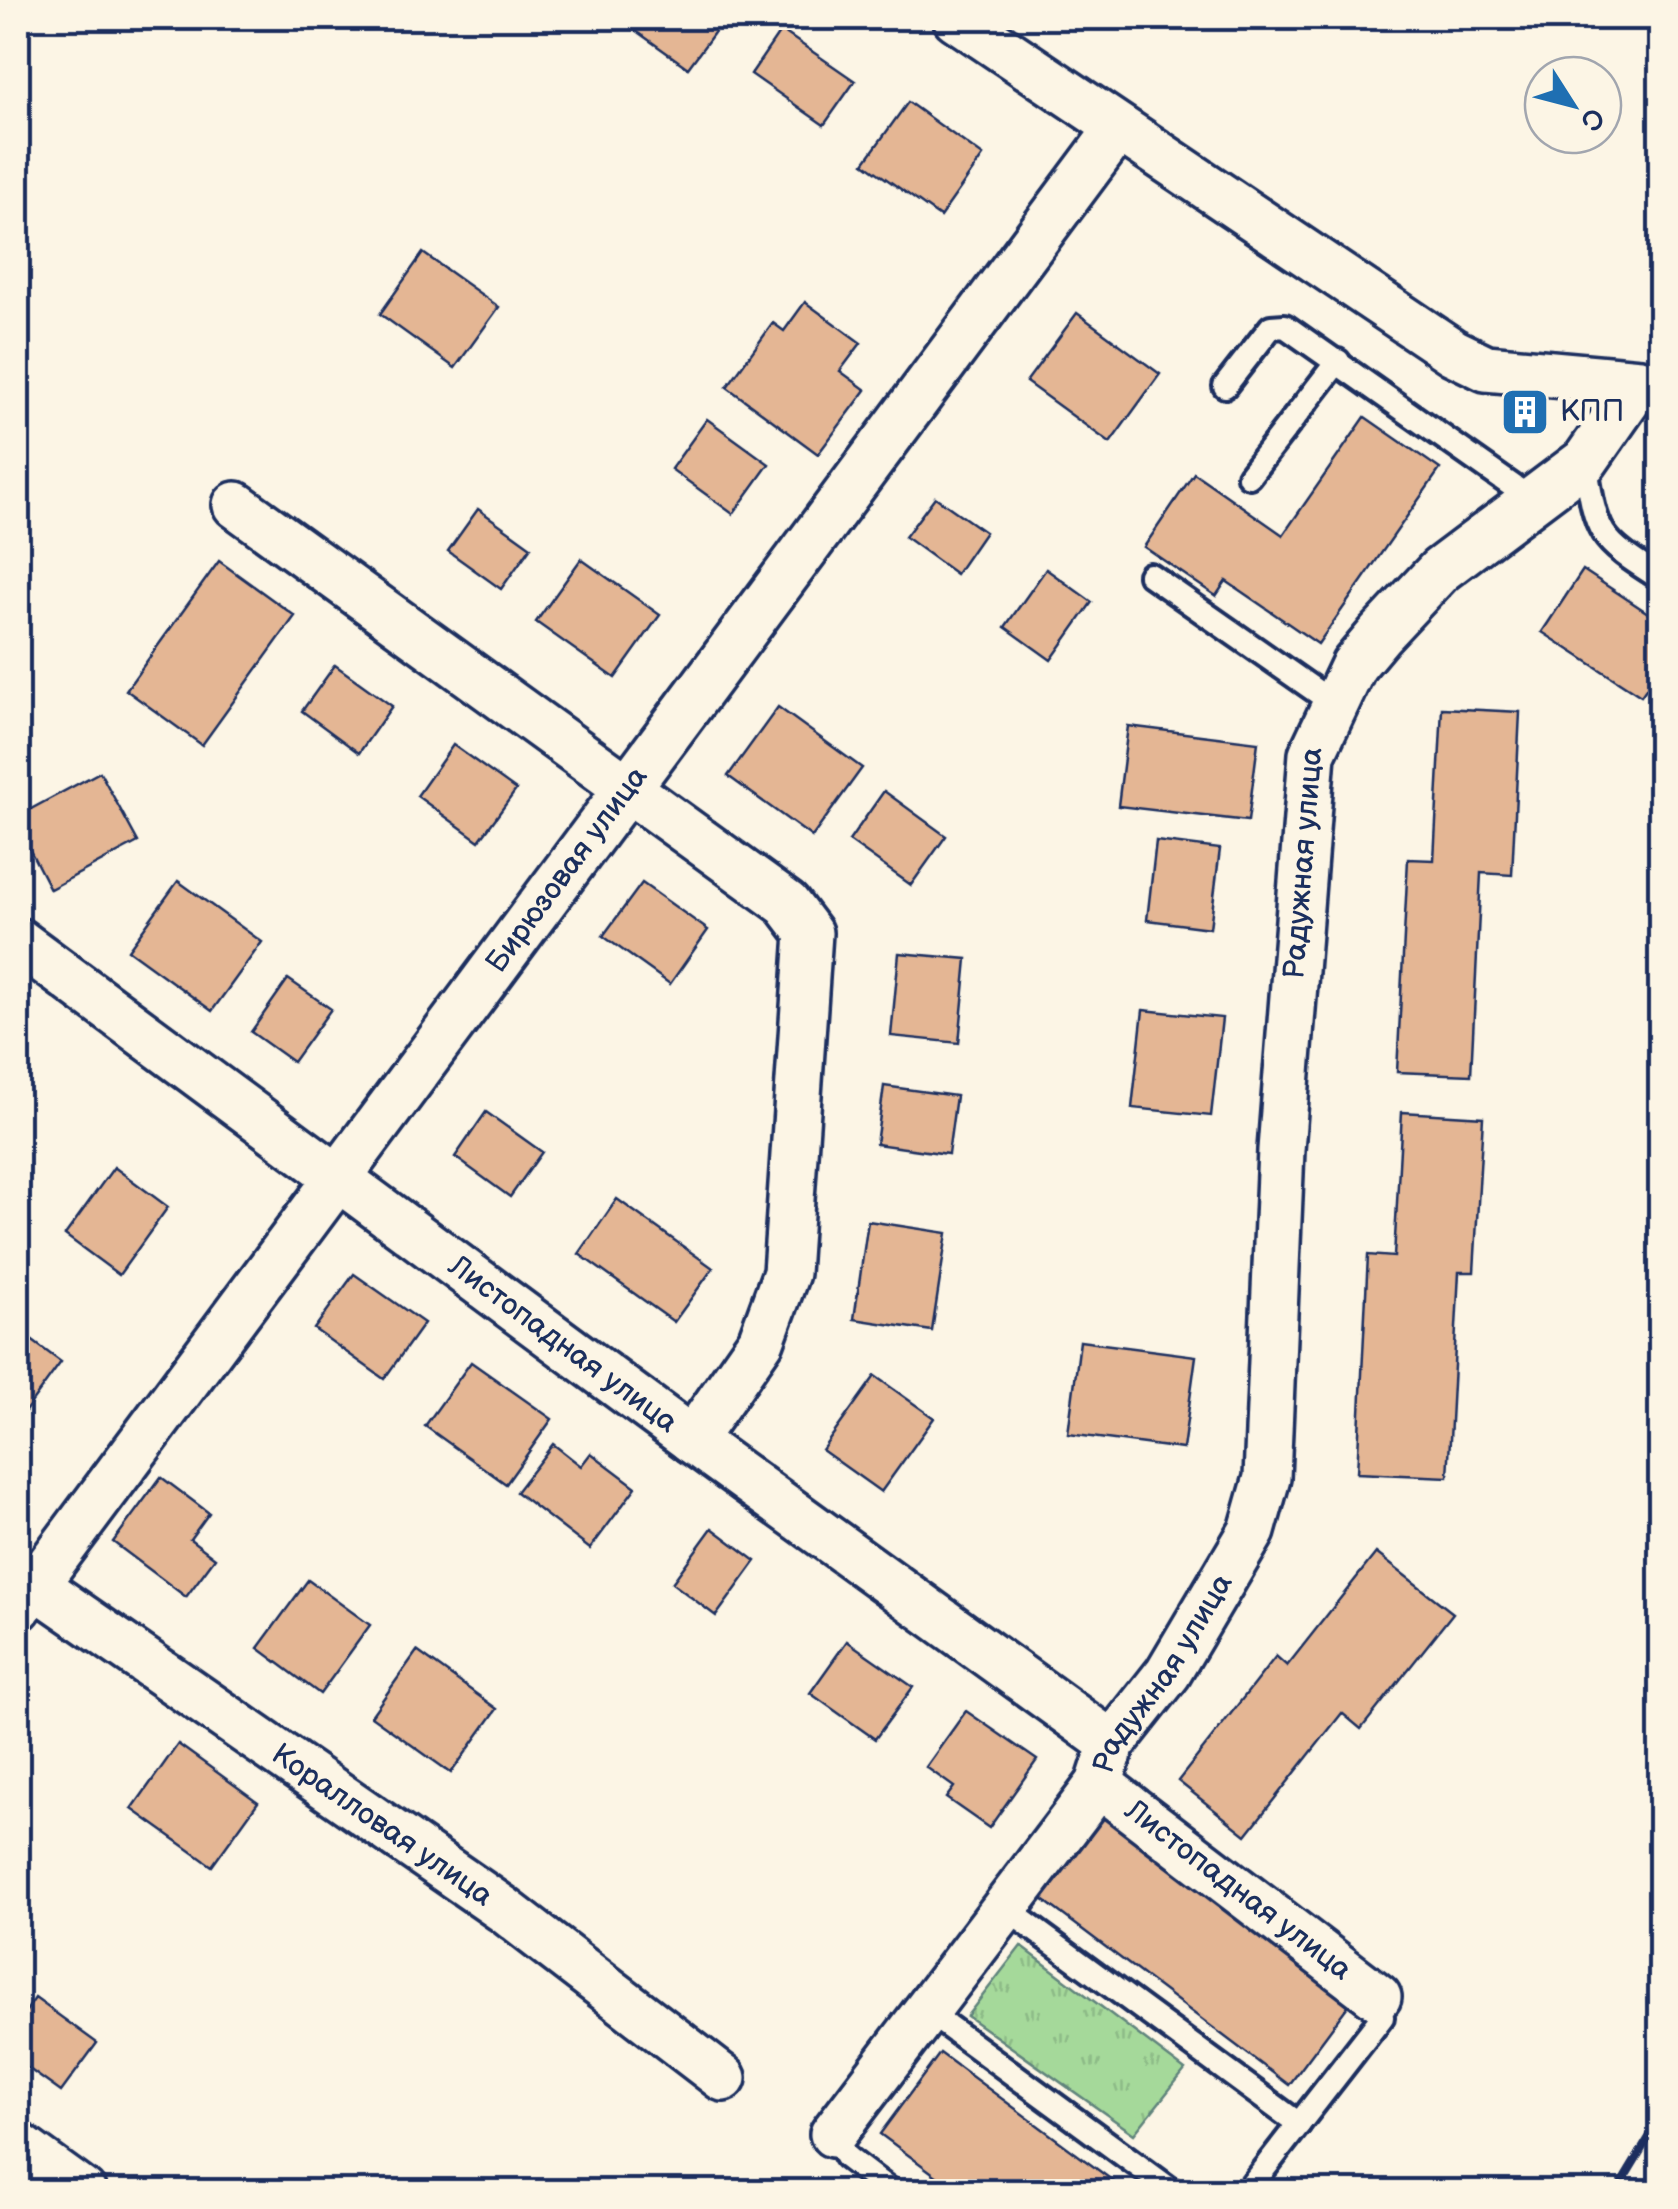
<svg xmlns="http://www.w3.org/2000/svg" width="1678" height="2209" font-family="'Balsamiq Sans',sans-serif">
<defs>
<pattern id="grass-tufts" width="24" height="20" patternUnits="userSpaceOnUse" patternTransform="scale(2.5)"><rect width="24" height="20" fill="#a5d99a"/><path d="M3 7l-1-3M5 7V3M7 7l1-3M15 17l-1-3M17 17v-4M19 17l1-3" fill="none" stroke="#8dbb87"/></pattern>
</defs>
<rect width="100%" height="100%" fill="#fcf5e5"/>
<filter id="ink" filterUnits="userSpaceOnUse"><feTurbulence type="fractalNoise" baseFrequency=".01" numOctaves="2"/><feDisplacementMap in="SourceGraphic" scale="20" xChannelSelector="R" yChannelSelector="G"/><feConvolveMatrix kernelMatrix="1 2 1 2 8 2 1 2 1" color-interpolation-filters="sRGB"/></filter>
<g filter="url(#ink)">
<!-- grass -->
<polygon fill="url(#grass-tufts)" stroke="#60847c" stroke-width="2.5" points="1021,1946 1185,2070 1134,2134 967,2016"/>
<!-- building -->
<g fill="#e4b694" stroke="#1b2f5e" stroke-width="2.5">
<polygon points="618,18 725,18 688,68"/>
<polygon points="781,30 855,81 824,125 751,74"/>
<polygon points="908,102 983,156 940,217 864,163"/>
<polygon points="423,253 499,307 455,368 380,314"/>
<polygon points="805,302 861,343 840,371 866,390 818,454 727,387 773,323 784,331"/>
<polygon points="1077,313 1160,374 1110,443 1026,382"/>
<polygon points="1508,394 1544,395 1542,429 1506,428"/>
<polygon points="1365,417 1440,469 1318,644 1226,581 1216,596 1144,547 1194,473 1283,535"/>
<polygon points="707,419 769,464 733,514 671,469"/>
<polygon points="935,497 985,532 956,574 905,537"/>
<polygon points="478,509 531,547 501,589 448,551"/>
<polygon points="581,559 660,615 615,678 536,622"/>
<polygon points="219,561 295,616 202,745 126,690"/>
<polygon points="1046,569 1092,602 1051,660 1005,627"/>
<polygon points="1583,570 1660,621 1660,684 1653,679 1641,696 1542,632"/>
<polygon points="335,665 392,706 359,753 302,711"/>
<polygon points="778,707 862,768 812,837 728,776"/>
<polygon points="1442,708 1520,712 1512,875 1481,873 1471,1075 1397,1072 1408,859 1434,860"/>
<polygon points="1128,726 1258,742 1248,821 1118,806"/>
<polygon points="453,745 516,790 479,841 417,796"/>
<polygon points="100,772 138,842 50,889 18,827 18,816"/>
<polygon points="884,791 946,836 911,885 849,841"/>
<polygon points="1156,841 1220,849 1210,928 1147,920"/>
<polygon points="178,881 262,942 212,1011 128,950"/>
<polygon points="642,883 708,930 670,984 603,936"/>
<polygon points="899,953 967,959 959,1043 891,1036"/>
<polygon points="288,979 331,1009 293,1062 251,1032"/>
<polygon points="1143,1010 1222,1018 1211,1116 1132,1108"/>
<polygon points="884,1086 956,1096 948,1154 876,1144"/>
<polygon points="486,1112 542,1152 510,1197 455,1157"/>
<polygon points="1402,1112 1483,1117 1474,1272 1459,1272 1448,1477 1357,1473 1368,1255 1394,1257"/>
<polygon points="114,1167 168,1207 119,1275 65,1235"/>
<polygon points="617,1199 713,1268 674,1322 579,1254"/>
<polygon points="868,1221 947,1233 932,1331 854,1319"/>
<polygon points="354,1274 424,1323 384,1379 314,1329"/>
<polygon points="18,1330 61,1362 18,1421"/>
<polygon points="1080,1341 1196,1356 1183,1449 1068,1434"/>
<polygon points="471,1362 552,1419 506,1484 425,1426"/>
<polygon points="875,1376 934,1418 881,1492 822,1450"/>
<polygon points="553,1444 581,1466 591,1453 636,1487 590,1549 516,1492"/>
<polygon points="161,1477 209,1513 190,1539 215,1558 186,1597 113,1542"/>
<polygon points="712,1528 756,1561 716,1616 672,1583"/>
<polygon points="1376,1553 1453,1613 1361,1729 1342,1713 1246,1835 1178,1781 1276,1656 1287,1666"/>
<polygon points="308,1580 370,1625 320,1694 258,1648"/>
<polygon points="847,1641 913,1687 875,1739 810,1693"/>
<polygon points="417,1651 497,1709 451,1773 371,1716"/>
<polygon points="966,1711 1037,1760 989,1828 946,1798 954,1787 926,1767"/>
<polygon points="178,1744 258,1802 212,1866 132,1809"/>
<polygon points="1109,1810 1356,1995 1289,2085 1042,1899"/>
<polygon points="35,1998 97,2043 61,2092 18,2061 18,2023"/>
<polygon points="940,2053 1128,2192 958,2192 880,2134"/>
</g>
<g fill="none" stroke-linecap="round" stroke-linejoin="round">
<!-- lane casing -->
<g stroke="#1b2f5e" stroke-width="30">
<g id="lane">
<polyline points="1225,386 1271,327 1285,326 1531,499"/>
<path d="M1585 461C1597 536 1597 538 1660 578"/>
<polyline points="1249,476 1338,361"/>
<polyline points="1150,575 1333,703"/>
<polyline points="1004,1907 1299,2124"/>
<polyline points="927,2011 1174,2192"/>
<polyline points="833,2134 846,2157 892,2192"/>
<polyline points="1246,2192 1382,2017 1378,1997"/>
</g>
</g>
<!-- street casing -->
<g stroke="#1b2f5e" stroke-width="52">
<g id="street">
<polyline points="236,505 787,904 809,933 786,1273 761,1341 692,1440"/>
<path id="s1" d="M18 941 692 1440 1112 1744"/>
<path id="s2" d="M35 1585 503 1909 723 2078"/>
<path id="s3" d="M18 1608 1117 130"/>
<path id="s4" d="M1099 1784 1378 1997"/>
<path id="s5" d="M833 2134 1099 1784 1112 1744 1168 1673 1252 1531 1267 1478 1281 1150 1312 754 1354 665 1380 634 1440 570 1585 461 1640 382 1486 368 1453 352 956 18"/>
<polyline points="18,2145 83,2192"/>
</g>
</g>
<!-- lane -->
<use href="#lane" stroke="#fcf5e5" stroke-width="22"/>
<!-- street -->
<use href="#street" stroke="#fcf5e5" stroke-width="45"/>
<!-- rail -->
<polyline stroke="#1b2f5e" stroke-width="8" points="1616,2192 1660,2119"/>
</g>
</g>
<!-- icons -->
<defs>
<g id="building-square" transform="scale(2.5)"><rect x="-9" y="-9" width="18" height="18" rx="4" fill="#1f6fb2" stroke="#fcf5e5"/><path d="M-4-6H4V6H1V3H-1V6H-4ZM-2.5-4.3h1.7v1.8h-1.7ZM.8-4.3h1.7v1.8H.8ZM-2.5-1h1.7V.8h-1.7ZM.8-1h1.7V.8H.8Z" fill="#fff"/></g>
</defs>
<g fill-rule="evenodd">
<use href="#building-square" x="1525" y="412"/>
</g>
<g text-anchor="middle" dominant-baseline="central" stroke-width="10" stroke-linejoin="round" paint-order="stroke">
<!-- poi labels -->
<g font-size="30" fill="#1b2f5e" stroke="#fcf5e5" text-anchor="start">
<text x="1560" y="412">КПП</text>
</g>
<!-- street labels -->
<g font-size="30" fill="#1b2f5e" stroke="#fcf5e5">
<text stroke="none"><textPath href="#s5" startOffset="1408">Радужная улица</textPath></text>
<text stroke="none"><textPath href="#s3" startOffset="920">Бирюзовая улица</textPath></text>
<text stroke="none"><textPath href="#s1" startOffset="678">Листопадная улица</textPath></text>
<text stroke="none"><textPath href="#s5" startOffset="568">Радужная улица</textPath></text>
<text stroke="none"><textPath href="#s2" startOffset="422">Коралловая улица</textPath></text>
<text stroke="none"><textPath href="#s4" startOffset="175">Листопадная улица</textPath></text>
</g>
</g>
<!-- margin -->
<rect width="1678" height="2209" fill="none" stroke="#fcf5e5" stroke-width="60"/>
<rect x="30" y="30" width="1618" height="2149" fill="none" stroke="#1b2f5e" stroke-width="4" filter="url(#ink)"/>
<!-- north arrow -->
<g transform="translate(1573 105) rotate(126)"><circle r="48" fill="#fcf5e5" stroke="#a2a6af" stroke-width="2.5"/>
<path d="M0-8L18 38L0 25L-18 38Z" fill="#1f6fb2"/>
<text y="-15" font-size="28" font-weight="bold" text-anchor="middle" fill="#1b2f5e">С</text>
</g>
</svg>
